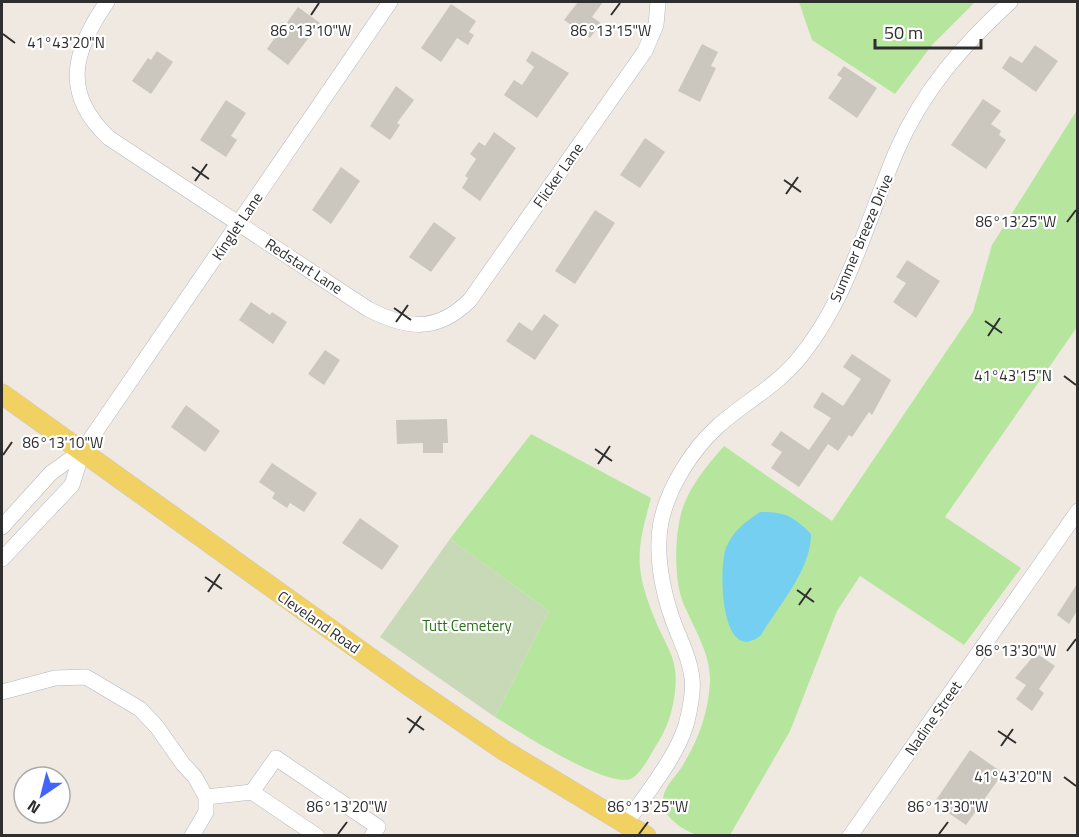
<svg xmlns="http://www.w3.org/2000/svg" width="1079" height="837" font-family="'Titillium Web',sans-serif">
<rect width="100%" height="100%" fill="#efe9e1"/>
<!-- green -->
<g fill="#b6e59e">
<polygon points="799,2 975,2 932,45 895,94 812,40"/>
<path d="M1077 110V327L945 517 1021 568 964 645 860 576 837 611 790 731 730 835C721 835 707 837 698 835 686 832 668 820 664 808 659 794 671 781 679 771 697 744 708 716 710 682 711 655 695 630 684 605 673 581 674 527 685 502 694 481 709 463 724 446L832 521 973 312 992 245Z"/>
<path d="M531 434 651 498C636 552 634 569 656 622 661 635 671 650 674 664 679 686 672 720 660 739 652 751 645 768 634 777 614 794 517 730 495 717L549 611 450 539Z"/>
</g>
<!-- cemetery -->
<polygon fill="#c8d9b8" points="450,539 549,611 495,717 380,637"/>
<!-- water -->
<path fill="#75cff0" d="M760 512C786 512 793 516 811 534 811 570 779 605 761 635 721 668 718 570 726 548 733 531 745 522 760 512Z"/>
<!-- building -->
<g fill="#cbc7bf">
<polygon points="578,2 603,2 592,17 601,23 590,38 564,20"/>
<polygon points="451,4 476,21 469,32 474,35 468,45 457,38 441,62 421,48"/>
<polygon points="298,7 320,23 288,65 267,49 276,36 273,34 282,22 286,24"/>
<polygon points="702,44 718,52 711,66 716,68 700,102 678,91"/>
<polygon points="1035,45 1058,61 1036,92 1002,68 1010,56 1022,63"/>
<polygon points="157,51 173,62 151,94 132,81 148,58 151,60"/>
<polygon points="532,51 569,73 537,118 504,95 514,80 522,85 534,67 526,61"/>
<polygon points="844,66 877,88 857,118 828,98 842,78 837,75"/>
<polygon points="396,86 414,100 397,123 400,125 390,140 370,126"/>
<polygon points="983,99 1001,111 991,124 1001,131 999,135 1006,140 986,169 951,145"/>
<polygon points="226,100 246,113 231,136 237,140 226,157 200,140"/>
<polygon points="494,132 516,148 480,201 462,188 468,178 465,176 476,159 470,154 479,142 485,146"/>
<polygon points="645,138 665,152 640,188 620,175"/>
<polygon points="341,167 360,181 331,224 312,210"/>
<polygon points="595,210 615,223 575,284 555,271"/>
<polygon points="434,222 456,238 431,272 409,257"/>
<polygon points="907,260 940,281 916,318 893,302 906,283 896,277"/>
<polygon points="251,302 270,315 272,312 287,322 273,344 239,320"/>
<polygon points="544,314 559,325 535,360 506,341 519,322 532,331"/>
<polygon points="325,350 340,360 324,385 308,374"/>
<polygon points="852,354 891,380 872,415 869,412 852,437 849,435 838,451 828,444 799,487 771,468 782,452 771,445 781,431 809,450 831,418 813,407 822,392 843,406 861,379 843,367"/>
<polygon points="186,405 220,431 205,452 171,427"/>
<polygon points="447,419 448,443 443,443 443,453 423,453 423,443 397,444 396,420"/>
<polygon points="272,463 317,493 304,512 290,503 287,508 272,498 275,493 259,482"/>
<polygon points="360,518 399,546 382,570 342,543"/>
<polygon points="1077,584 1077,611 1069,624 1057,615"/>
<polygon points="1036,653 1055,666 1039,689 1044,693 1032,711 1016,699 1026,685 1015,678"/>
<polygon points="970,750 1003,773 966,825 934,803"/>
</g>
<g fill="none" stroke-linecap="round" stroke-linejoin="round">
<!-- minor casing -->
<g stroke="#b4b7c1" stroke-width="16">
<g id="minor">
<path d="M107 2C73 51 61 93 109 138L368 309C407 329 437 333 470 300L645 51 656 25 658 2"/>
<polyline points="2,527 51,473 83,450"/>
<polyline points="2,559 72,485 83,450 390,2"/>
<polyline points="2,692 55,678 86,677 140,709 157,727 183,764 195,777 206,797 206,812 192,836"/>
<polyline points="252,792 276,758 378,827 372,836"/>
<polyline points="206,797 252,792 317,836"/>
<path d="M626 824C646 793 675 760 686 725 690 710 695 688 691 672 688 653 678 636 672 618 662 589 655 552 661 522 668 488 691 451 717 427 742 404 772 389 795 363 848 302 866 222 897 150 923 90 963 45 1010 2"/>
<polyline points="850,836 1078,511"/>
</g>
</g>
<!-- major casing -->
<g stroke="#c9c9c9" stroke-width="21">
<polyline id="major" points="2,394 408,685 505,751 646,836"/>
</g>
<!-- minor -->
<use href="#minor" stroke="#fff" stroke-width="15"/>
<!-- major -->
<use href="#major" stroke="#f2d163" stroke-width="20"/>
</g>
<!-- ticks -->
<path fill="none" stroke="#2e2e2e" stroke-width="2" d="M311 15 319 3M611 15 620 3M3 34 15 43M192 167 209 179M784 180 801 192M195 181 207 164M786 194 798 177M1067 222 1076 210M394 308 411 320M985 321 1002 333M396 322 408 305M988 336 1000 318M1064 376 1076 385M595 449 612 461M3 455 12 442M598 464 610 446M205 577 222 589M797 590 814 602M208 592 220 574M799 605 811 588M1067 651 1076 639M407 718 424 730M998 731 1016 743M409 733 421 716M1001 746 1013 729M1064 777 1076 786M338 834 347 822M639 834 648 822M939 834 948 822"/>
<g text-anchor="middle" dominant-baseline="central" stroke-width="4.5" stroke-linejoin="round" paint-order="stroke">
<!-- street labels -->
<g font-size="15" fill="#2e2e2e" stroke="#fff">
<text transform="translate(558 175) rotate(-55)">Flicker Lane</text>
<text transform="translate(237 226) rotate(-56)">Kinglet Lane</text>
<text transform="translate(861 238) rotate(-67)">Summer Breeze Drive</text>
<text transform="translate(304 266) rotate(33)">Redstart Lane</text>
<text transform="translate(319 622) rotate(35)">Cleveland Road</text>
<text transform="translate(933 718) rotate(-55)">Nadine Street</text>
</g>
<!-- park labels -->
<g font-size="15" fill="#2c6e1b" stroke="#fff">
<text x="467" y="625">Tutt Cemetery</text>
</g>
</g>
<g font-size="15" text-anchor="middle" fill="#2e2e2e" stroke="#fff" stroke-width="4.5" stroke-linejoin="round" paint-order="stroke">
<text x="311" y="36">86°13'10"W</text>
<text x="611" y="36">86°13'15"W</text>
<text x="66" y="48">41°43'20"N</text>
<text x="1016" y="227">86°13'25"W</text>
<text x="1013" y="381">41°43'15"N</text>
<text x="63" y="448">86°13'10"W</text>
<text x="1016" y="656">86°13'30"W</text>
<text x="1013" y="782">41°43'20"N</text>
<text x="347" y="812">86°13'20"W</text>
<text x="648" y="812">86°13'25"W</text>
<text x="948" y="812">86°13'30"W</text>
</g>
<!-- border -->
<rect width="1079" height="837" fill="none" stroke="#2e2e2e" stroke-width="6"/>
<!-- north arrow -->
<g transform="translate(42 795) rotate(215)"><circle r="28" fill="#ffffff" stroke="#ababab" stroke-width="1.5"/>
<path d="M0-4.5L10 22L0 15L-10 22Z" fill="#4264fb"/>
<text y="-9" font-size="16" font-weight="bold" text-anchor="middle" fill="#2e2e2e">N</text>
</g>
<!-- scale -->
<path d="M875 39v9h106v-9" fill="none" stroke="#2e2e2e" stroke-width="3"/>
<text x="884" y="39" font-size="18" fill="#2e2e2e" stroke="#ffffff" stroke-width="4.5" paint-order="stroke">50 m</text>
</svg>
